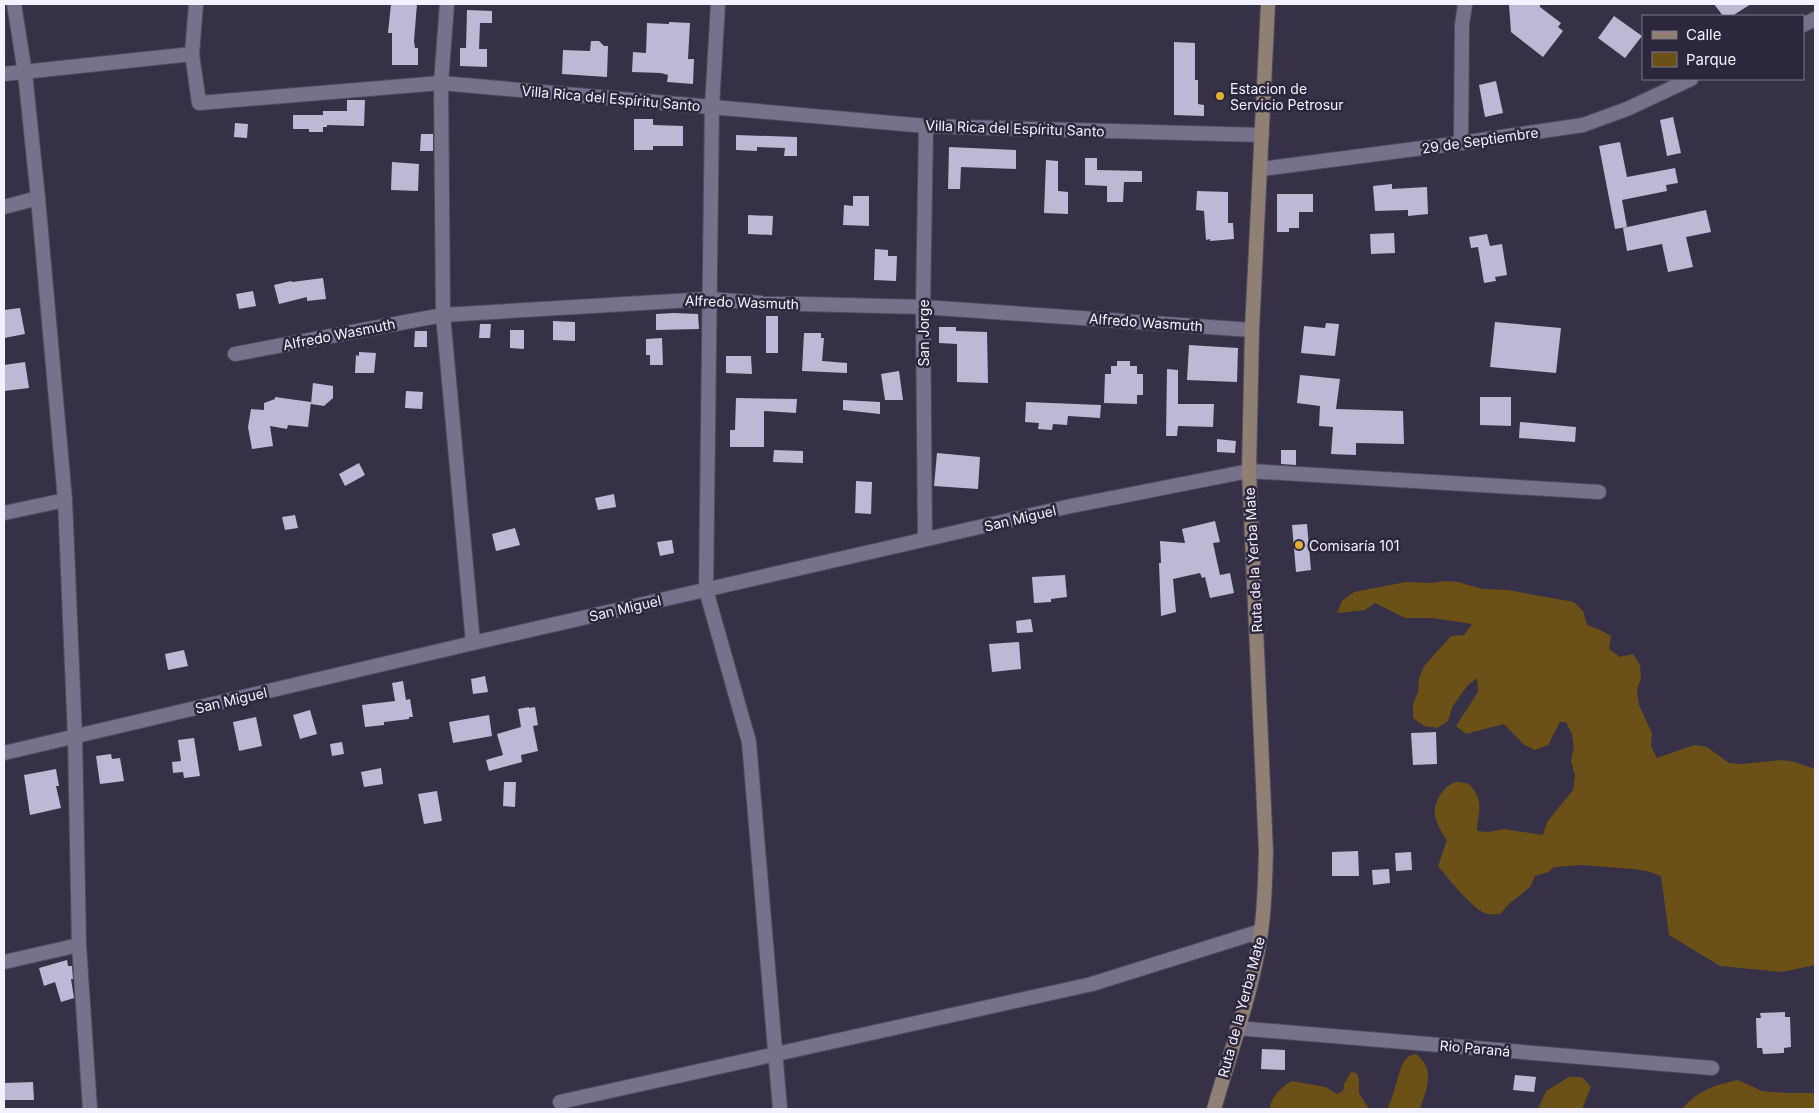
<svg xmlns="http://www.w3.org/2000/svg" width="1819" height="1113" font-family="Inter,sans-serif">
<rect width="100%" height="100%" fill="#363147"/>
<!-- green -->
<g fill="#6b5118">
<path d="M1445 581 1458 582 1482 589 1508 590 1574 602 1583 611 1587 625 1600 630 1611 636 1609 649 1620 657 1633 654 1640 665 1641 678 1637 690 1639 705 1652 733 1651 746 1657 758 1694 745 1707 747 1729 763 1742 764 1782 760 1795 762 1815 769V965L1782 972 1720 966 1669 935 1661 876 1647 871 1633 869 1581 865 1554 867 1548 872 1535 876 1530 887 1509 904 1500 914C1496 914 1491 915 1487 914 1474 911 1447 877 1438 866L1447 840C1442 833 1436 824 1435 815 1433 803 1444 784 1457 782 1461 782 1465 783 1469 784 1485 801 1478 810 1477 831L1489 832 1504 829 1543 835 1547 822 1573 790 1575 775 1571 761 1574 747 1572 734 1566 722H1560L1548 745 1535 750 1523 744 1504 724 1466 734 1456 726 1478 692 1477 678 1467 686 1459 697 1452 708 1448 721 1437 728 1424 726 1413 718V704L1418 692 1419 678 1424 666 1451 636 1464 635 1472 624 1433 618H1405L1375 603 1365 610 1337 613 1342 601 1354 592 1406 582 1432 583Z"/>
<path d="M1416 1054C1436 1070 1427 1088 1420 1109H1387C1395 1095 1398 1070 1405 1060 1408 1056 1412 1055 1416 1054Z"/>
<path d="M1351 1072 1357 1073 1359 1080V1093L1369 1109H1270C1270 1098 1282 1086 1292 1081L1326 1087 1337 1094 1343 1091 1344 1084Z"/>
<polygon points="1569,1077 1582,1077 1591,1087 1582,1109 1538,1109 1546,1091"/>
<path d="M1738 1080 1762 1091 1787 1093H1813L1815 1097V1109H1682C1698 1090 1715 1085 1738 1080Z"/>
</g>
<!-- building -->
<g fill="#bdb8d4">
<polygon points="391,4 417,4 414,41 415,48 418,48 418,65 392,65 392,33 388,33"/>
<polygon points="1509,4 1540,4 1540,7 1561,23 1558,27 1563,31 1543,57 1511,32"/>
<polygon points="1714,4 1751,4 1732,16 1723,16"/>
<polygon points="467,10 492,11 492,23 480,23 479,49 487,49 487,67 460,66 460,48 466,48"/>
<polygon points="1614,16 1642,36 1625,58 1598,38"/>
<polygon points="669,22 690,23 688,59 694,59 693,84 667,82 668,75 661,73 632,72 633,52 646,53 647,23 669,24"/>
<polygon points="591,41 599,41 604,46 608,46 607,77 562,74 563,50 590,51"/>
<polygon points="1174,42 1195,43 1195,80 1198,80 1198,104 1204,105 1204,116 1174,115"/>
<polygon points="1496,81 1503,113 1485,117 1479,85"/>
<polygon points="347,100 365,100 364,126 327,125 327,127 323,127 323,132 309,132 309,129 293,129 293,115 323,115 323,111 347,111"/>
<polygon points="1673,117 1681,153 1667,156 1660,120"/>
<polygon points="634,119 653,119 653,125 683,126 683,146 653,146 653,150 634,150"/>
<polygon points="235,123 248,124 247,138 234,137"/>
<polygon points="421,134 433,134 433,151 420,151"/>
<polygon points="736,135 797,137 797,156 784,156 785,148 757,147 757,151 736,150"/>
<polygon points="1620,142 1627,177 1675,168 1678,183 1666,185 1667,191 1622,200 1627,227 1615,229 1599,146"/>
<polygon points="949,147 1016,150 1016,169 961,167 960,189 948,189"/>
<polygon points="1085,158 1097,158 1097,170 1142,171 1142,182 1124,182 1123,202 1107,202 1107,186 1085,185"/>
<polygon points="1046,160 1058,161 1058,191 1068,192 1068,214 1044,213"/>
<polygon points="392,162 419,164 418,191 391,190"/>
<polygon points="1392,184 1392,189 1427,187 1428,214 1408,216 1408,210 1375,211 1373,186"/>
<polygon points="1197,191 1228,192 1228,223 1233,223 1234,239 1210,241 1210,239 1206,240 1204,211 1196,210"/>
<polygon points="1277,194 1313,194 1313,212 1299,212 1299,228 1289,228 1289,232 1277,232"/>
<polygon points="853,196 869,196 869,226 843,225 844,205 853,206"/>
<polygon points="1706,210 1711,232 1686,237 1693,267 1668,272 1662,244 1627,251 1623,228"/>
<polygon points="748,215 773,216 772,235 748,234"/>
<polygon points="1394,233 1395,253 1371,254 1370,234"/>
<polygon points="1487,234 1490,246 1502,244 1507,275 1495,277 1496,281 1484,283 1478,247 1471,248 1469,237"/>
<polygon points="875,249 888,250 888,256 897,256 896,281 874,280"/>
<polygon points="323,278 326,299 307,301 307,297 279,304 274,285 291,281 292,282"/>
<polygon points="253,291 256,306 239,309 236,294"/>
<polygon points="20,308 25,334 4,338 4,310"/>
<polygon points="674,313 698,314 699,329 656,330 656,314"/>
<rect x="766" y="316" width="12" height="37"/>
<polygon points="553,321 575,322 575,341 553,340"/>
<polygon points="1495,322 1561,328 1556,373 1490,367"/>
<polygon points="1326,323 1339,324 1335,356 1301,353 1304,326 1325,328"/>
<polygon points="480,324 491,324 490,338 479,338"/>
<polygon points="939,327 956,327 956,331 987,332 988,383 957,382 957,344 939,343"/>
<polygon points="510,330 524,330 524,349 510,348"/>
<polygon points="415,331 427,331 427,347 414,347"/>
<polygon points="804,333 821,333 821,338 824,338 822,361 847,363 847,373 802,371"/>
<polygon points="662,338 663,365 650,365 650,355 646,355 646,339"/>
<polygon points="1189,345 1238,348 1237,382 1187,380"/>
<polygon points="359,352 376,353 374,373 355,373 356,355 359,356"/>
<polygon points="726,356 751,356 752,374 726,373"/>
<polygon points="1117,361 1130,361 1130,366 1137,366 1137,374 1143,374 1143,395 1137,395 1137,404 1104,403 1105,374 1111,374 1111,366 1117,366"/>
<polygon points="25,362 29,388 4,391 4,365"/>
<polygon points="1167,369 1178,370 1178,404 1214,404 1213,427 1178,426 1177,436 1166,436"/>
<polygon points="899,371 903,400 885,400 881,374"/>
<polygon points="1300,375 1340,379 1336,409 1403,411 1404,444 1356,443 1356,455 1331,454 1333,427 1319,426 1320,406 1297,403"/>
<polygon points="313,383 333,386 333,398 324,406 311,404"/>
<polygon points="406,391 423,392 422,409 405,408"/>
<polygon points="275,397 311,402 308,427 288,425 287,429 270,426 273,446 252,449 248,427 251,409 264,410 264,403 275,399"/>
<polygon points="1480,397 1511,397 1511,426 1480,425"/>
<polygon points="736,398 797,399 796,413 764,411 764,447 730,447 730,430 735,430"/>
<polygon points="843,400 880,402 880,414 843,410"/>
<polygon points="1026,402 1101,405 1100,418 1068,416 1067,425 1053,424 1052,430 1038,429 1039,423 1025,422"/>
<polygon points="1520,422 1576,427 1575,442 1519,438"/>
<polygon points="1217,439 1236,441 1235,453 1217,452"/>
<polygon points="774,450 803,451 803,463 773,462"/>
<polygon points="1281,450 1296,450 1296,465 1281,464"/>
<polygon points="937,453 980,457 978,489 934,486"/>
<polygon points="359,463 365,475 345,486 339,474"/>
<polygon points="856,481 872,482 871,514 855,513"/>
<polygon points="614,494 616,507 598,510 595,498"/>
<polygon points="295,515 298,528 285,530 282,517"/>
<polygon points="1215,521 1220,542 1213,543 1220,575 1230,573 1234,593 1210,598 1205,577 1202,578 1200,573 1173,579 1176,612 1161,616 1159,563 1161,563 1160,541 1185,543 1182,529"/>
<polygon points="1307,524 1311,570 1296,572 1292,525"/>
<polygon points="515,528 520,545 496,551 492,534"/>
<polygon points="672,540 674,553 660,556 657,542"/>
<polygon points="1065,575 1067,597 1051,599 1051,602 1034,603 1032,577"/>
<polygon points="1031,619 1033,632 1017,633 1016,621"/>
<polygon points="1019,642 1021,669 992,672 989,644"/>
<polygon points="184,650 188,666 168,670 165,654"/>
<polygon points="485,676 488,692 473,694 471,679"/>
<polygon points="403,681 406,700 410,699 413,717 409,717 409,719 384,722 384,725 365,727 362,705 395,701 392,683"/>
<polygon points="529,707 529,708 535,707 538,725 533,726 538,751 521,755 522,762 489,771 486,760 503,755 497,734 521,727 518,709"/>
<polygon points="310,710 317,734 300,739 293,715"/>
<polygon points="489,715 492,736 453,743 449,722"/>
<polygon points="256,717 262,746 239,751 233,722"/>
<polygon points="1436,732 1437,764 1413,765 1411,733"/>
<polygon points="194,738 200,776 184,778 183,772 173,773 172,762 181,761 178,740"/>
<polygon points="342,742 344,754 332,756 330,744"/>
<polygon points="111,754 112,759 120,758 124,781 100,784 96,756"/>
<polygon points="381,768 383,784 364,787 361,772"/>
<polygon points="56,769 59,786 56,786 61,808 30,815 24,775"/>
<polygon points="504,782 516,782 515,807 503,806"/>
<polygon points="437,791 442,821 424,824 418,794"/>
<polygon points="1358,851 1359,876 1332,876 1332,852"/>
<polygon points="1411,852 1412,870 1396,871 1395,853"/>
<polygon points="1389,869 1390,883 1373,885 1372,870"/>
<polygon points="67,960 68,966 72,966 73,979 71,979 74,998 61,1002 55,982 44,986 39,968"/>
<polygon points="1785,1012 1785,1017 1790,1017 1791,1047 1784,1048 1784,1053 1763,1054 1762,1048 1757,1048 1756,1018 1761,1018 1760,1013"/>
<polygon points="1262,1049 1285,1050 1285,1070 1261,1069"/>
<polygon points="1515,1075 1536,1077 1534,1092 1513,1090"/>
<polygon points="33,1082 34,1100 4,1100 4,1083"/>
</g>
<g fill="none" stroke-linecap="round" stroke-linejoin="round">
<!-- minor casing -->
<g stroke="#504d5f" stroke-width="16">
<g id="minor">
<polyline points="14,4 25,73 38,198 65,500 75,737 79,945 90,1109"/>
<polyline points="447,4 441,83 443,315 473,643"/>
<polyline points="718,4 712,106 706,590 749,742 780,1109"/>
<polyline points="1803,25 1815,19"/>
<polyline points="192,54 196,4"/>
<polyline points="4,74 192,54 199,103 441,83 926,126 1262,135"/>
<polyline points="1461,143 1462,25 1465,4"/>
<polyline points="1261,169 1461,143 1583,125 1627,109 1691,79"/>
<polyline points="4,207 38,198"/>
<polyline points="235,354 443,315 709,299 762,303 923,307 1252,330"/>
<polyline points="4,513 65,500"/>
<polyline points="925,539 923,307 926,126"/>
<polyline points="4,753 473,643 1071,506 1249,471 1599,492"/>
<polyline points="4,962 79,945"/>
<polyline points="1237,1028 1712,1068"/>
<polyline points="560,1102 1092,984 1261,931"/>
</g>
</g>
<!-- secondary casing -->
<g stroke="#504d5f" stroke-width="16">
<path id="secondary" d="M1214 1109C1230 1053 1253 990 1261 932 1265 905 1265 878 1266 852L1249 471 1252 330 1268 4"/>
</g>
<!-- minor -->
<use href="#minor" stroke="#76728b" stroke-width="14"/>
<!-- secondary -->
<use href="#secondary" stroke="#908073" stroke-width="14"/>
</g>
<!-- markers -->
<g fill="#e3ae35" stroke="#2c273c" stroke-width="2">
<circle cx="1220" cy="96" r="5"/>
<circle cx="1299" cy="545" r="5"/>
</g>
<g text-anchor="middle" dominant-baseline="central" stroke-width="5" stroke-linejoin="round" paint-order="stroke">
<!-- poi labels -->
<g font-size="14" fill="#f3f0ff" stroke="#2c273c" text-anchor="start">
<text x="1230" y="88">Estacion de<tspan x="1230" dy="16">Servicio Petrosur</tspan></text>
<text x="1309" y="545">Comisaría 101</text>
</g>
<!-- street labels -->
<g font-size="14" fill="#f3f0ff" stroke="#2c273c">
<text transform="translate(611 98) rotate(5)">Villa Rica del Espíritu Santo</text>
<text transform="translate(1015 128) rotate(2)">Villa Rica del Espíritu Santo</text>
<text transform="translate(1480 140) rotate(-8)">29 de Septiembre</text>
<text transform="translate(742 302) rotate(2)">Alfredo Wasmuth</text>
<text transform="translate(1146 322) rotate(4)">Alfredo Wasmuth</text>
<text transform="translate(923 333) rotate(-90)">San Jorge</text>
<text transform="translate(339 334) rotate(-11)">Alfredo Wasmuth</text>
<text transform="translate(1020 518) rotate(-13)">San Miguel</text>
<text transform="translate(1253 560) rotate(-93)">Ruta de la Yerba Mate</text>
<text transform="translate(625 608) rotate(-13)">San Miguel</text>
<text transform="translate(231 700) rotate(-13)">San Miguel</text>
<text transform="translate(1241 1007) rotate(-75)">Ruta de la Yerba Mate</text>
<text transform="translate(1475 1048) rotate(5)">Rio Paraná</text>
</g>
</g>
<!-- border -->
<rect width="1819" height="1113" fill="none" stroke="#f3f0ff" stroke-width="10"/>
<!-- legend -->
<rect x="1642" y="15" width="162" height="65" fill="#2c273c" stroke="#7c778a"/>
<rect x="1652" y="31" width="25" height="8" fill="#908073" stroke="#7c778a"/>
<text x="1686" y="40" font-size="15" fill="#f3f0ff">Calle</text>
<rect x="1652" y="52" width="25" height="15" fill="#6b5118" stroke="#7c778a"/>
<text x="1686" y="65" font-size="15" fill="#f3f0ff">Parque</text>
</svg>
